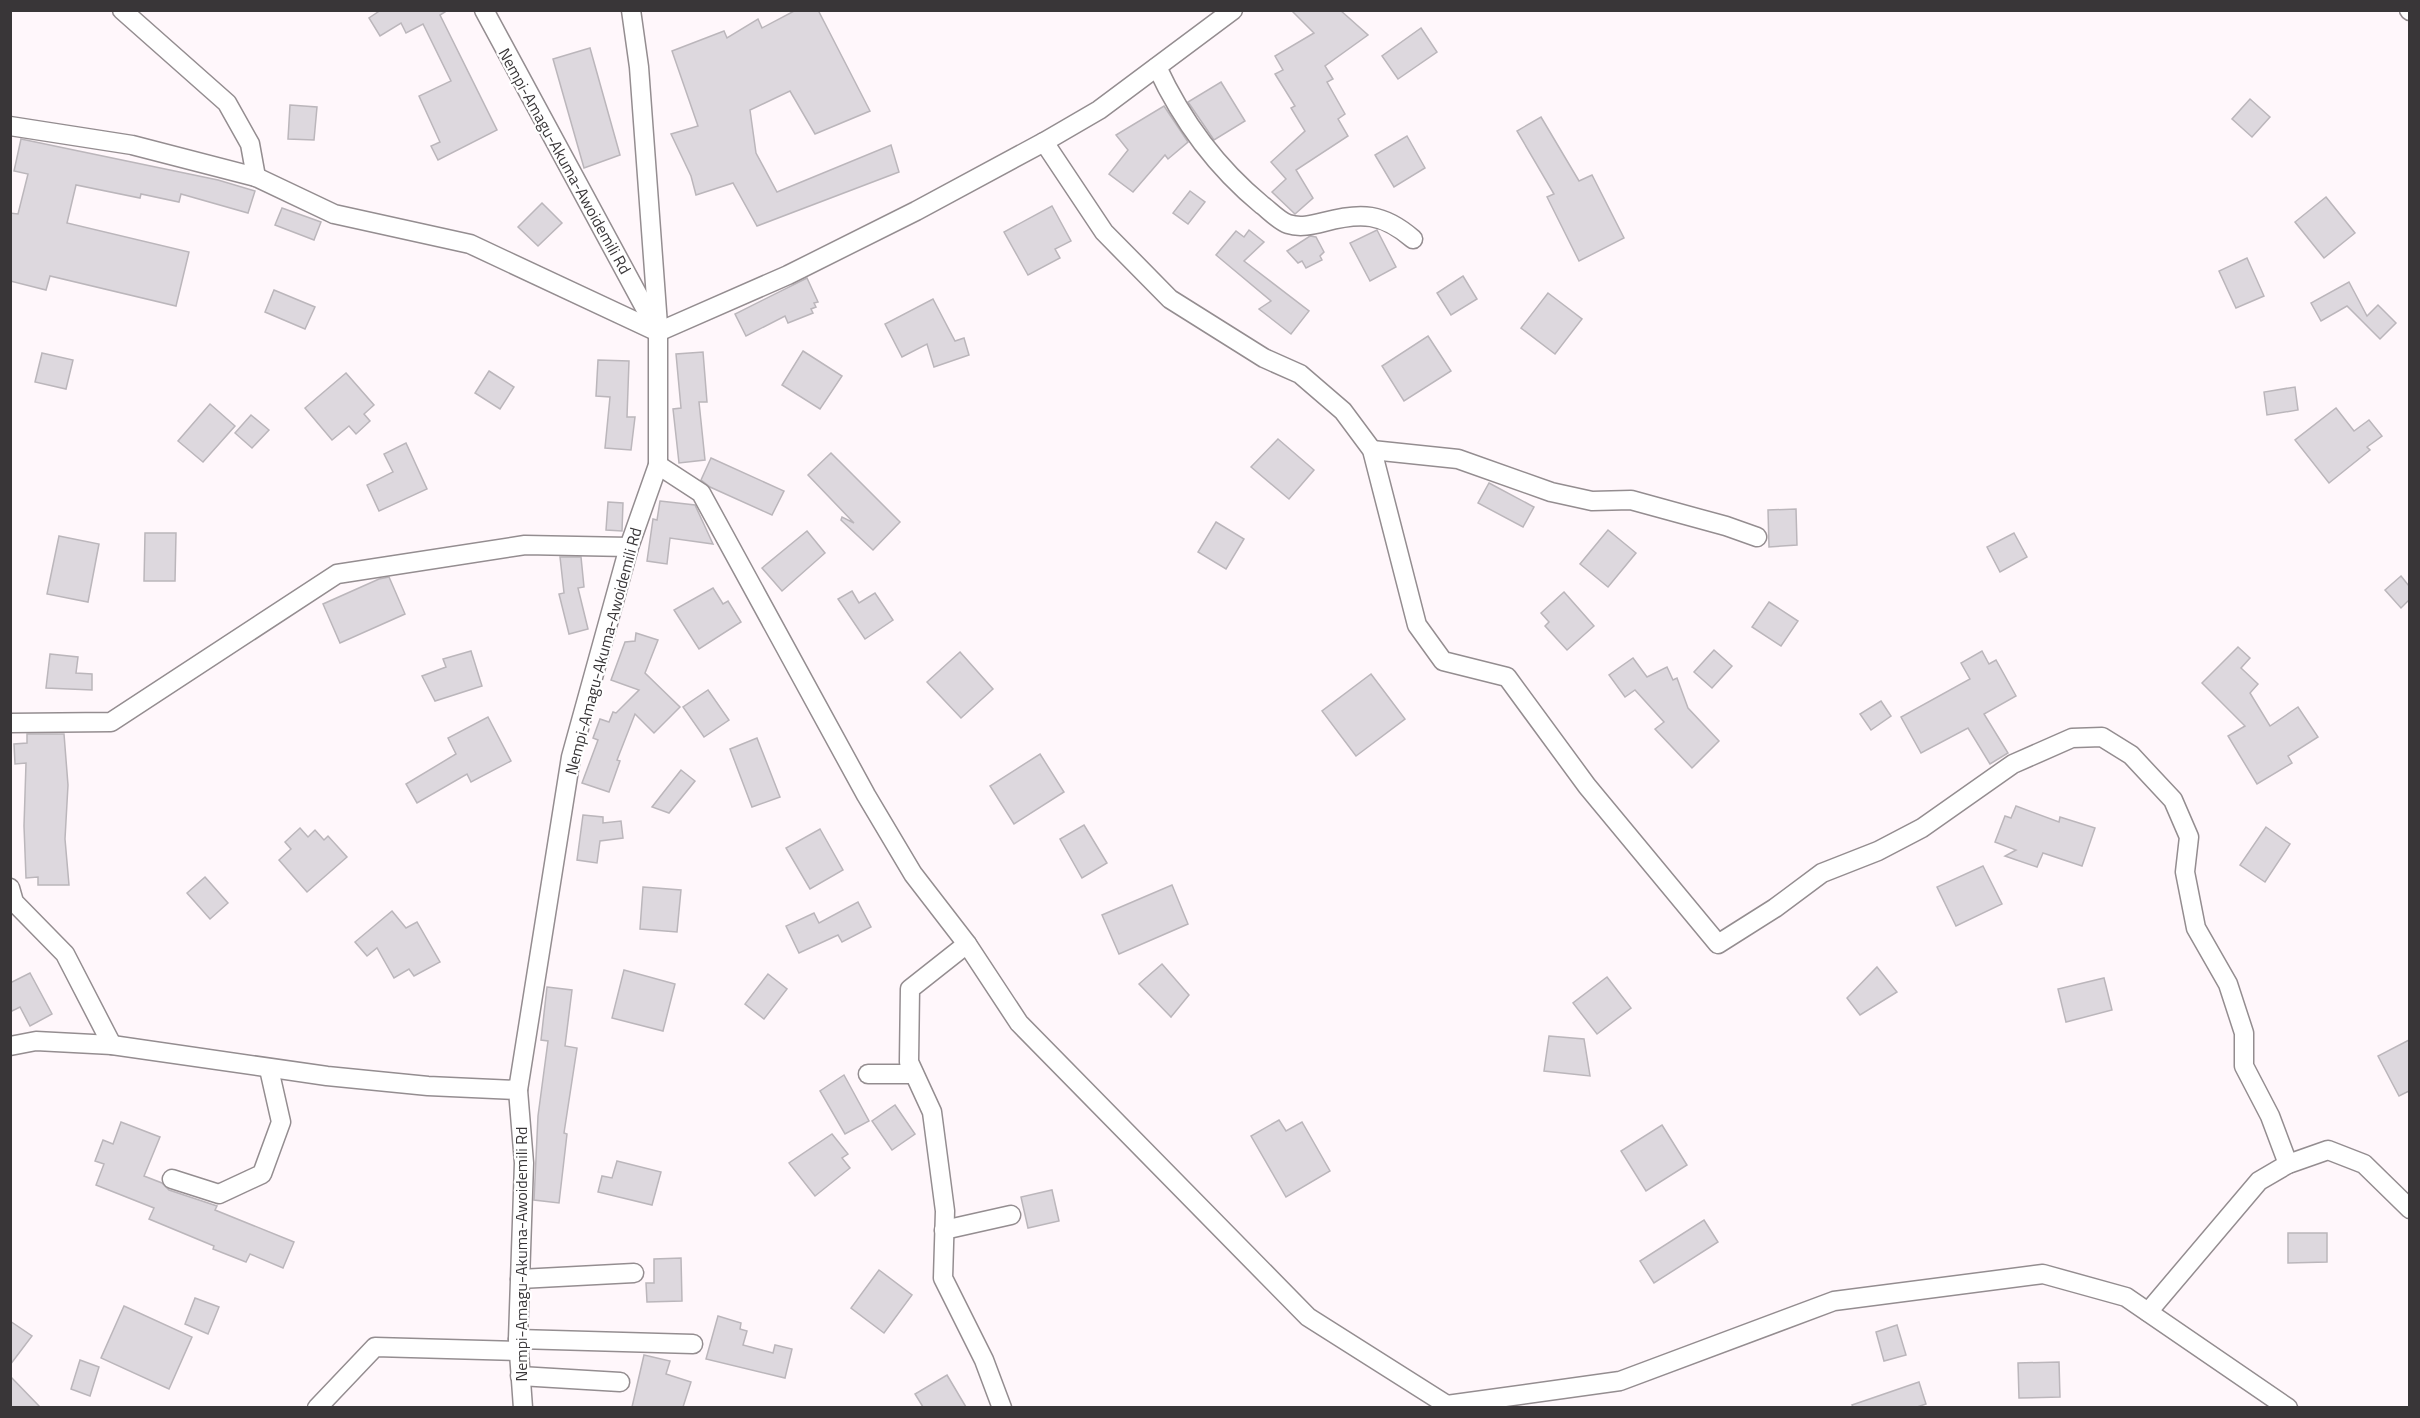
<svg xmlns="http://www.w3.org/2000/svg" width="2420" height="1418" font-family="'Titillium Web',sans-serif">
<rect width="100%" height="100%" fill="#fff7fb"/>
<!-- building -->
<g fill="#ddd8de" stroke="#bbb6bb" stroke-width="1.5">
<polygon points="381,10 448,10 440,15 497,130 438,160 431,146 440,142 419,96 451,81 423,24 406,33 401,23 380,36 369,18"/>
<polygon points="796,10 818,10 870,111 815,134 790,91 750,110 756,153 777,192 891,145 899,172 757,226 733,183 696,195 691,176 671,134 698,126 672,51 724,31 727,38 758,19 762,28"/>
<polygon points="1291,10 1340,10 1368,35 1325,66 1333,79 1327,82 1345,114 1338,119 1348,136 1296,170 1313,198 1295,214 1272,192 1286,179 1271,162 1305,131 1291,108 1295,106 1275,74 1283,70 1275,56 1314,33"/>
<polygon points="1421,28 1437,52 1398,79 1382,56"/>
<polygon points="590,48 620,155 584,168 553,59"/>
<polygon points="1221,82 1245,121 1214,140 1188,102"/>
<polygon points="2250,99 2270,117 2252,137 2232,119"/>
<polygon points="290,105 317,107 314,140 288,139"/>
<polygon points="1164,106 1188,142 1168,159 1165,155 1133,192 1109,174 1128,150 1116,135"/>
<polygon points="1541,117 1579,181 1592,175 1624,238 1579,261 1547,197 1554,194 1517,131"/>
<polygon points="1407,136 1425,168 1394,187 1375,155"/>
<polygon points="21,139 218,180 255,191 248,213 181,194 179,202 141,194 140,198 76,185 67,223 189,252 176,306 50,276 46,290 10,281 10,213 18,214 28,174 14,171"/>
<polygon points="1190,191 1205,202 1188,224 1173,213"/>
<polygon points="2326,197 2355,233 2324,258 2295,222"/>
<polygon points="542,203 562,223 538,246 518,227"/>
<polygon points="1052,206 1071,241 1055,249 1060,258 1028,275 1004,232"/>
<polygon points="282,208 321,222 314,240 275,225"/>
<polygon points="1249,230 1264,242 1244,261 1309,311 1291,334 1259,309 1271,301 1216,255 1236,231 1244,237"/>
<polygon points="1377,230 1396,267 1370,281 1350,243"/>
<polygon points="1310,236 1316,237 1324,252 1320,256 1322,260 1306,268 1302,261 1298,263 1287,251"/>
<polygon points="2247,258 2264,296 2236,308 2219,271"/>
<polygon points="1463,276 1477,299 1451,315 1437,293"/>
<polygon points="807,278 818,302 814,303 816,307 811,309 813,313 788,323 785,316 746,336 735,314"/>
<polygon points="2349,282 2367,316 2378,305 2396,323 2380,339 2347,306 2321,321 2311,303"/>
<polygon points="274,290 315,307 305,329 265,312"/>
<polygon points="1548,293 1582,319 1555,354 1521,328"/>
<polygon points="933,299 955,341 964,338 969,355 934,367 927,344 902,357 885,324"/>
<polygon points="1428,336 1451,371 1404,401 1382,366"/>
<polygon points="803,351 842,376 820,409 782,385"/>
<polygon points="703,352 707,402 699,402 705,460 679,463 673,409 681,408 676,354"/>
<polygon points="42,353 73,360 66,389 35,382"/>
<polygon points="598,360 629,361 627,417 635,417 631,450 605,448 610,397 596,396"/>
<polygon points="489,371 514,387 500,409 475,393"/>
<polygon points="346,373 374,405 364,414 370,421 356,434 349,426 332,440 305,408"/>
<polygon points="2295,387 2298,410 2267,415 2264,392"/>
<polygon points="210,404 235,426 203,462 178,441"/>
<polygon points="2336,408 2354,431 2369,420 2382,436 2367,447 2370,450 2329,483 2295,440"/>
<polygon points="251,415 269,430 252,448 235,433"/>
<polygon points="1278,439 1314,470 1289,499 1251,467"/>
<polygon points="406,443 427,489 379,511 367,485 393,472 384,454"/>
<polygon points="831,453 900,522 873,550 841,520 842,517 854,523 808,475"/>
<polygon points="711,458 784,491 772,515 710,487 701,480"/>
<polygon points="1489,483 1534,507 1523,527 1478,503"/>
<polygon points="660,501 695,505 713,544 670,538 667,564 647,561 653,519 657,520"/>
<polygon points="608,502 623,503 622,531 606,530"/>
<polygon points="1796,509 1797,545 1769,547 1768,510"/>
<polygon points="1216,522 1244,539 1226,569 1198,552"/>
<polygon points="1608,530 1636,553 1608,587 1580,564"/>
<polygon points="807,531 825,553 782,591 762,568"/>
<polygon points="145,533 176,533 175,581 144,581"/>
<polygon points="2014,533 2027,557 2000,572 1987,547"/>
<polygon points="59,536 99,544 88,602 47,594"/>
<polygon points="560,557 581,557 584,587 578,588 588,629 569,634 559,594 564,593"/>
<polygon points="2401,576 2409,586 2409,600 2401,608 2385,590"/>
<polygon points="389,577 405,614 340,643 323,604 379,579"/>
<polygon points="713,588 723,604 728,601 741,622 699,649 674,610"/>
<polygon points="852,591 859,603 875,593 893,620 865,639 838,599"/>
<polygon points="1564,592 1594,626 1567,650 1545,626 1549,622 1541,613"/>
<polygon points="1769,602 1798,621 1781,646 1752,627"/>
<polygon points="636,633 658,640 645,673 680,707 654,733 635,714 617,760 620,761 609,792 582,783 598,740 593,738 600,719 609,722 613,712 616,713 639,690 611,680 625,642 635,641"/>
<polygon points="2238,647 2250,658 2241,668 2258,684 2250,693 2270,726 2298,707 2318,737 2288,756 2292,763 2257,784 2228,736 2245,726 2202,683"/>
<polygon points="1714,650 1732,666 1712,688 1694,672"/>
<polygon points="471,651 482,686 435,701 422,676 446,667 443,659"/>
<polygon points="1982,651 1989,664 1996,660 2016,696 1984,714 2008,753 1990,764 1968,728 1921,753 1901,717 1970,679 1961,663"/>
<polygon points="960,652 993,689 961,718 927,682"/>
<polygon points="50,654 78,657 76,673 92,674 92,690 46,688"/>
<polygon points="1633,658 1647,677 1667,667 1673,680 1677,678 1688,708 1719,741 1692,768 1655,729 1664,722 1635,690 1625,697 1609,675"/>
<polygon points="1371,674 1405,719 1356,756 1322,711"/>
<polygon points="708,690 729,720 704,737 683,707"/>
<polygon points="1881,701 1891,716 1871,730 1860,714"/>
<polygon points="488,717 511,761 471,782 467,774 417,803 406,784 456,754 448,738"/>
<polygon points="27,734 64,734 68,785 65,839 69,885 38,885 38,877 26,878 24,826 26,763 15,764 14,744 27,743"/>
<polygon points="757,738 780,797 752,807 730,749"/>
<polygon points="1040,754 1064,792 1014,824 990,786"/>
<polygon points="681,770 695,781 669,813 652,807"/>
<polygon points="2016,806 2059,822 2060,817 2095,828 2082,866 2043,853 2037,867 2005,856 2016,850 1995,842 2005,816 2011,818"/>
<polygon points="583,815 603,817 603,823 621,821 623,838 600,841 597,863 577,860"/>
<polygon points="1084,825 1107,863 1082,878 1060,839"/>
<polygon points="2266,827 2290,844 2265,882 2240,865"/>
<polygon points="300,828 308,837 315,830 324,840 328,836 347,857 307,892 279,860 291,849 285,842"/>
<polygon points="820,829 843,870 810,889 786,848"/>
<polygon points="1983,866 2002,904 1956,926 1937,887"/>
<polygon points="205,877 228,903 210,919 187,893"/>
<polygon points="1172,885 1188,924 1119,954 1102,915"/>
<polygon points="643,887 681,890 677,932 640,929"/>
<polygon points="858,902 871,927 842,942 838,935 799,953 786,926 814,913 819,923"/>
<polygon points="392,911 406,928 417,922 440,962 414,976 409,969 394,978 377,948 367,956 355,942"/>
<polygon points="1162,964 1189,995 1171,1017 1139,984"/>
<polygon points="1877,967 1897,992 1860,1015 1847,998"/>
<polygon points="624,970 675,984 663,1031 612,1018"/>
<polygon points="30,973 52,1014 30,1026 20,1007 10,1012 10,983"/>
<polygon points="768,974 787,989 764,1019 745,1004"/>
<polygon points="1607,977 1631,1008 1597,1034 1573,1003"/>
<polygon points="2104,978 2112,1010 2066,1022 2058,989"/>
<polygon points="547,987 572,990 565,1046 577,1048 564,1133 567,1134 559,1203 534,1200 538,1116 548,1041 541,1040"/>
<polygon points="1549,1036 1584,1039 1590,1076 1544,1071"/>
<polygon points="2409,1040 2409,1091 2399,1096 2378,1056"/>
<polygon points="844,1075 869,1121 845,1134 820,1091"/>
<polygon points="895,1105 915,1134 892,1150 872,1121"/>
<polygon points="1279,1120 1286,1131 1302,1122 1330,1171 1286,1197 1251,1136"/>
<polygon points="121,1122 160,1137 144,1176 162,1183 169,1190 217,1206 215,1210 294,1242 283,1268 250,1254 246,1262 213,1249 214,1246 149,1219 154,1208 96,1185 104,1164 95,1161 103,1140 113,1144"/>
<polygon points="1662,1125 1687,1165 1646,1191 1621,1151"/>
<polygon points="832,1134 848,1154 842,1158 850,1168 815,1196 789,1163"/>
<polygon points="617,1161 661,1172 652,1205 598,1192 602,1176 612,1178"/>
<polygon points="1052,1190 1059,1221 1028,1228 1021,1197"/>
<polygon points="1704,1220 1718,1242 1654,1283 1640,1261"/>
<polygon points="2288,1233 2327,1233 2327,1262 2288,1263"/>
<polygon points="681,1258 682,1301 647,1302 646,1283 654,1283 654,1259"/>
<polygon points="879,1270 912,1295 884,1333 851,1308"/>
<polygon points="195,1298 219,1307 208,1334 185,1324"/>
<polygon points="124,1306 192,1337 169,1389 101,1358"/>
<polygon points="718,1316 741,1323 740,1329 747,1331 743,1345 773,1353 775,1345 792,1349 785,1378 706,1359"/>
<polygon points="10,1321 32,1336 10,1365"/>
<polygon points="1897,1325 1906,1355 1884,1361 1876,1332"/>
<polygon points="644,1355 670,1361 666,1374 691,1382 683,1407 632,1407"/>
<polygon points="80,1360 99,1367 90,1396 71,1389"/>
<polygon points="2059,1362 2060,1397 2019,1398 2018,1363"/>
<polygon points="947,1375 966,1407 923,1407 915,1394"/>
<polygon points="10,1376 40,1407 10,1407"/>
<polygon points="1919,1382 1926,1404 1917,1407 1853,1407 1852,1405"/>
</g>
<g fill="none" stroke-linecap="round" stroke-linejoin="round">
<!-- street casing -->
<g stroke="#948d90" stroke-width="21">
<g id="street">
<polyline points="122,10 227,103 250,144 256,177"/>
<polyline points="484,10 658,332 658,465 629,547 571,757 518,1090 524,1163 518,1339 523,1408"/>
<polyline points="631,10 639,67 658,325"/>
<polyline points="2409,10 2410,11"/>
<path d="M1157 67C1182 121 1216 167 1262 205 1269 210 1279 221 1288 224 1300 228 1312 225 1324 222 1361 212 1383 213 1413 239"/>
<polyline points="10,126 132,145 256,177 334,214 470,244 658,332 788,275 916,211 1044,142 1099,110 1233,10"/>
<polyline points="1044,142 1104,232 1170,299 1264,358 1300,374 1343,411 1372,450 1417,625 1443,661 1507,677 1587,786 1718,944 1775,908 1822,873 1878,851 1922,828 2013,764 2072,738 2102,737 2131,755 2173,800 2189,837 2185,872 2196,928 2228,984 2244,1033 2244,1066 2270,1116 2288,1164"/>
<polyline points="1372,450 1458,459 1551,492 1592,501 1631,500 1726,526 1757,537"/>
<polyline points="658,465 701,493 866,795 913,874 967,944 1019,1023 1308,1317 1447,1405 1620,1381 1834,1301 2043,1274 2126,1297 2288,1408"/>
<polyline points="10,723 111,722 337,574 525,545 629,547"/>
<polyline points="10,888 14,902 65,954 112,1045"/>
<polyline points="967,944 910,989 909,1062 932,1112 945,1211 943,1278 984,1360 1002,1408"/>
<polyline points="10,1046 36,1041 112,1045 327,1076 428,1086 518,1090"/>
<polyline points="868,1074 914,1074"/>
<polyline points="172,1179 219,1194 262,1174 281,1122 269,1069"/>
<polyline points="944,1230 1011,1215"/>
<polyline points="520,1279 634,1273"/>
<polyline points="2148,1312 2259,1181 2288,1164 2328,1150 2364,1164 2410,1209"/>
<polyline points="518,1339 693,1344"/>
<polyline points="520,1376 620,1382"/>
<polyline points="317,1408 375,1347 518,1351"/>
</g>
</g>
<!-- street -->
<use href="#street" stroke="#fff" stroke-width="18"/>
</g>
<g text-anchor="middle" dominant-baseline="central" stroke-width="4.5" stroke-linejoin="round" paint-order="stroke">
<!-- street labels -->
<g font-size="16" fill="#393638" stroke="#fff">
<text transform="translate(565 161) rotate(61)">Nempi-Amagu-Akuma-Awoidemili Rd</text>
<text transform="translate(603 651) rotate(-75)">Nempi-Amagu-Akuma-Awoidemili Rd</text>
<text transform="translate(521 1254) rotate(-90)">Nempi-Amagu-Akuma-Awoidemili Rd</text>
</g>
</g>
<!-- border -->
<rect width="2420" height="1418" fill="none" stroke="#393638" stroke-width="24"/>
</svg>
